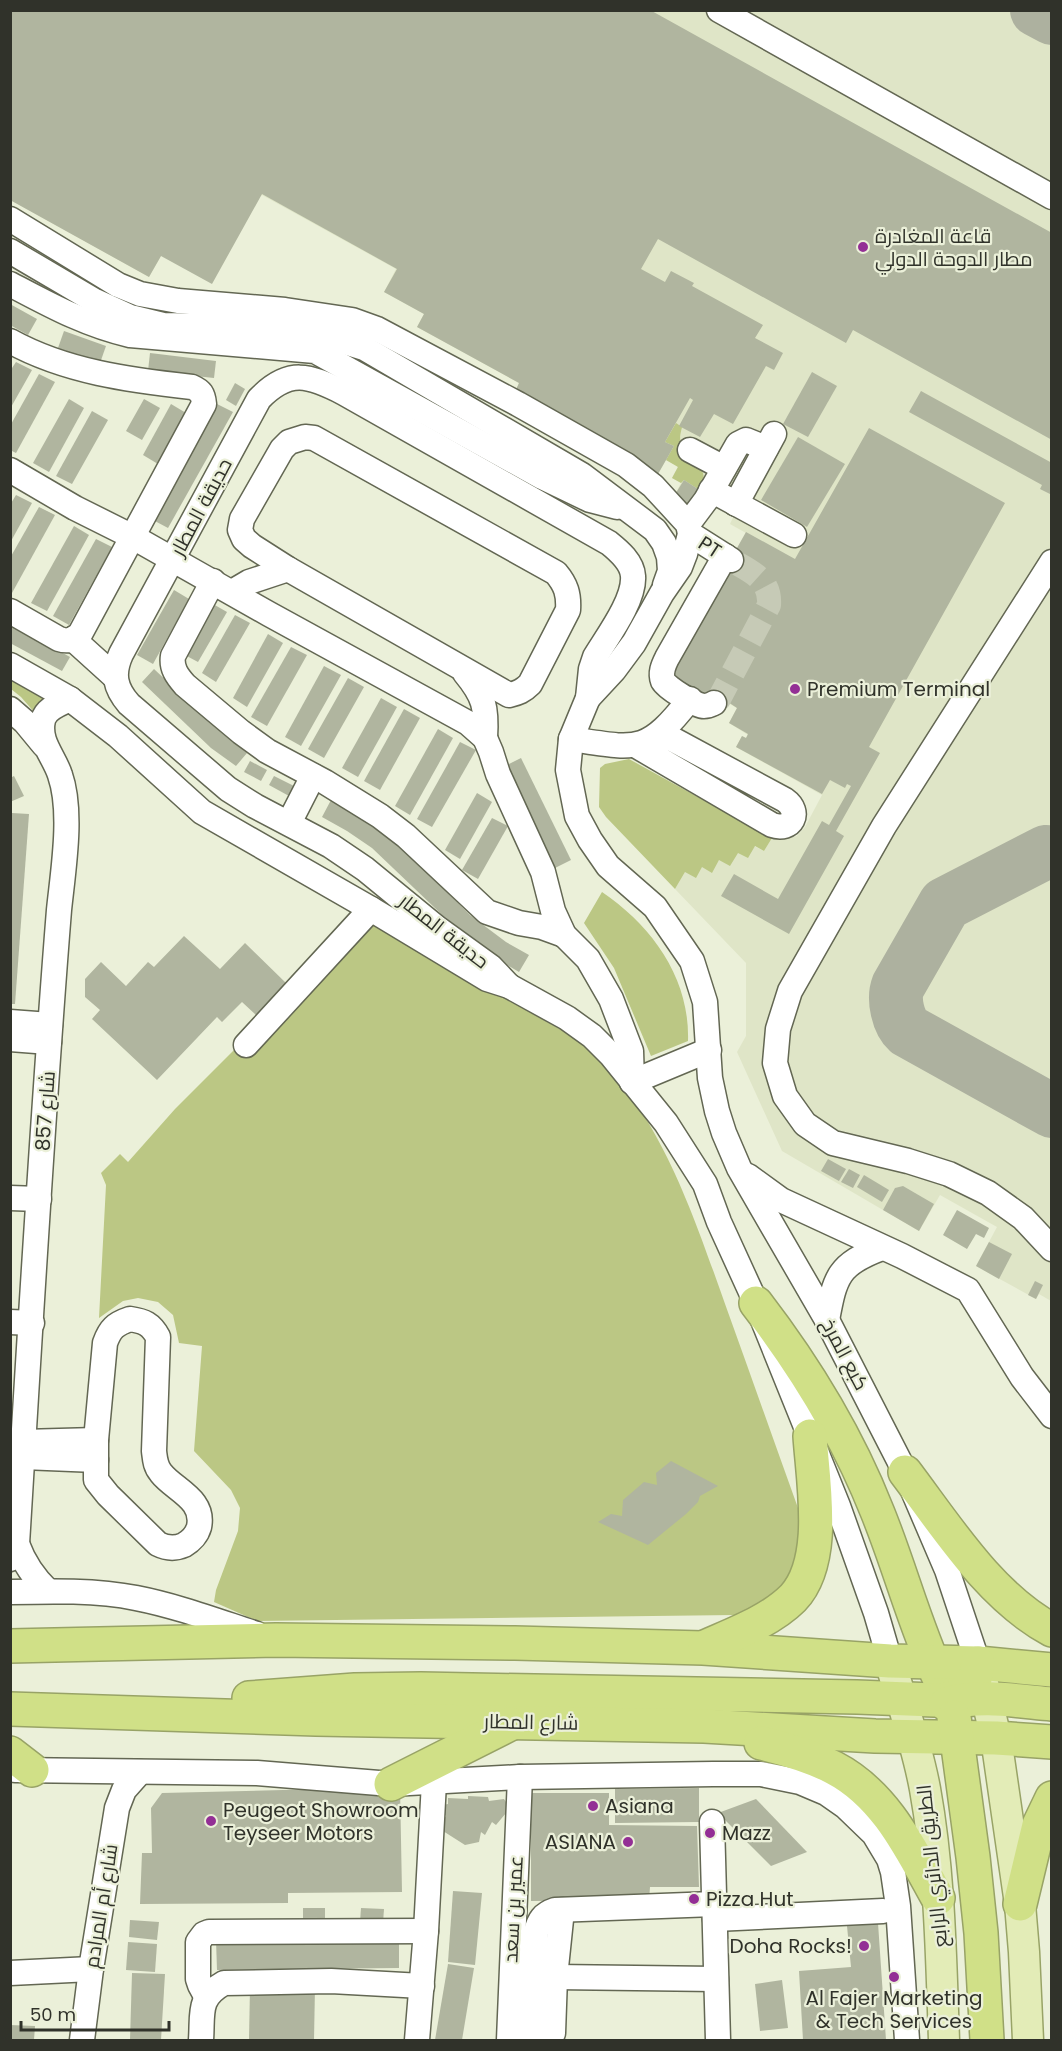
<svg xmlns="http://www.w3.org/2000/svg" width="1062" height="2051" font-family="Poppins,Cairo,sans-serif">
<rect width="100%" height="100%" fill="#ebf0d9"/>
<!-- built -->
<polygon fill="#dfe5c7" points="11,11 1051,11 1051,1301 1039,1294 1036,1299 976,1266 997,1227 940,1195 919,1231 782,1151 737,1052 746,1036 746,963 675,889 685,872 702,867 754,846 764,851 772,838 782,840 797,836 805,827 822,795 736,747 742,736 746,738 748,735 729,723 737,708 728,703 724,709 665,676 746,533 730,524 736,511 698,489 688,505 674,496 681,483 672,478 678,466 666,460 658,474 514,394 519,383 417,327 424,314 384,292 396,269 262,195 161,256 149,277 11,200"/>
<!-- green -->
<g fill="#bbc784">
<path d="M676 423 682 427C681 432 679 437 681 442 686 459 716 470 698 489L684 480 681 483 672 478 678 467 666 460 674 446 665 442Z"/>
<polygon points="10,678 48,699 36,714 21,697 11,689"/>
<polygon points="629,759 772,838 764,851 755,846 748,858 738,853 730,866 719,860 712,873 702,867 696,878 685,872 675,889 606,817 599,807 600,768 605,764"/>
<path d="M602 892C652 926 690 978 688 1041L651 1056 614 968 584 923Z"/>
<path d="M374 925 574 1037C659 1100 695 1221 729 1315 752 1379 775 1444 798 1508L809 1542 801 1571 764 1605 735 1615 257 1621 214 1602 216 1590 238 1531 240 1508 231 1490 194 1451 202 1346 179 1343 173 1315 158 1302 138 1298 123 1301 99 1318 106 1185 101 1173 120 1154 128 1162 175 1109 236 1048 257 1050Z"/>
</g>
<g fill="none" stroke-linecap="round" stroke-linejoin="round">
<!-- taxiway -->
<g stroke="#adb19f" stroke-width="54">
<polyline points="1037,10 1052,18"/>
<path d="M1046 852 945 904 898 986C893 999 898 1022 908 1031L1052 1111"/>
</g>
</g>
<!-- building -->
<g fill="#b0b59f">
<polygon points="10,10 650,10 1052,233 1052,440 853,330 846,343 658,239 641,269 665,282 671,271 694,283 692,286 763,325 755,338 783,353 774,370 766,366 733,424 714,414 700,437 679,426 693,400 690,398 665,442 674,446 658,474 514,394 519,383 417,327 424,314 384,292 397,269 262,194 212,284 161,256 149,277 10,200"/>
<polygon points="10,304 37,319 28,335 10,325"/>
<polygon points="64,331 106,346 100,363 58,348"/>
<polygon points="150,353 216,361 214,378 148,371"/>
<polygon points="16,362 32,370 10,409 10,371"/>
<polygon points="812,372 837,386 808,437 783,424"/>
<polygon points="39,374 55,382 16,453 10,450 10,426"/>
<polygon points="235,383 245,389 236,406 226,400"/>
<polygon points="921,391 1052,463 1052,495 1040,489 1042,485 909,412"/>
<polygon points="69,399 84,408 49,472 33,463"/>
<polygon points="144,399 160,408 142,440 126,431"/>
<polygon points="171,404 186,413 158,464 143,455"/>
<polygon points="217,404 233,412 168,528 153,520"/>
<polygon points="92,411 108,420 72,484 56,476"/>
<polygon points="869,428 1005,503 869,747 880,753 836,831 844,836 789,934 721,896 734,874 778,899 822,821 829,825 851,786 847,784 845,788 830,780 822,794 736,747 742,736 746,738 748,734 729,723 737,708 728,702 724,709 665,676 746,532 795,559"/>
<polygon points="798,437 845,464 807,527 761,500"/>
<polygon points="684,480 698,489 688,505 674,496"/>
<polygon points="16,495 32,503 10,543 10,505"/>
<polygon points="39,507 55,515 12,593 10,592 10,558"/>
<polygon points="74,526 89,535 47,611 31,603"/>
<polygon points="96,539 112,547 69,625 53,616"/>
<polygon points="174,590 189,599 153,664 137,655"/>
<polygon points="213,604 227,612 198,662 183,654"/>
<polygon points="235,615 250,623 216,682 202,673"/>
<polygon points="10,624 70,657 62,671 10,643"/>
<polygon points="268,634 283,643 247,707 233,698"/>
<polygon points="291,647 307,655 267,726 251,717"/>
<polygon points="324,666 341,675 301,746 285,737"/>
<polygon points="154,669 223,734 247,753 236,766 211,748 142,682"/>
<polygon points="348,678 364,687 324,758 308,749"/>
<polygon points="381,698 397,707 358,777 342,768"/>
<polygon points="404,709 420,718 380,790 364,781"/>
<polygon points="438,729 453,738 410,815 395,806"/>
<polygon points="460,742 476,750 432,827 417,819"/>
<polygon points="521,758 571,860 555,868 505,766"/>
<polygon points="250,761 267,770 261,781 244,772"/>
<polygon points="14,776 24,796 10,802 10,778"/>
<polygon points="274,776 294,786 289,796 269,785"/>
<polygon points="477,793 492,802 460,859 445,850"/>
<polygon points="331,800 357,814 396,842 470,915 506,942 529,955 519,972 495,958 457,929 372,848 347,831 322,817"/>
<polygon points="12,813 29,814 15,1004 10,1004"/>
<polygon points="492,818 508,826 478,879 462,870"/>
<polygon points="184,936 220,969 245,943 286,983 256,1015 242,1002 222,1022 217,1017 157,1080 92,1019 100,1010 85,997 85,979 101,962 126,986 148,962 154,967"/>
<polygon points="828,1159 846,1169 839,1181 821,1171"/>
<polygon points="849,1169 860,1175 853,1188 841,1182"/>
<polygon points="864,1175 889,1190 882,1202 857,1187"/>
<polygon points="903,1186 934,1204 919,1231 883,1210 895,1188"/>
<polygon points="957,1210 989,1228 984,1238 976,1234 967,1249 943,1235"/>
<polygon points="989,1242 1012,1254 999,1279 976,1266"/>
<polygon points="1035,1281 1043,1285 1036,1299 1028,1295"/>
<polygon points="671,1461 718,1486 700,1496 698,1502 686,1514 648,1545 598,1522 611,1514 622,1516 623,1500 644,1482 657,1485 656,1473"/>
<polygon points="400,1787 402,1892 288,1893 288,1903 140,1904 142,1853 152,1853 151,1808 162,1793"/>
<polygon points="699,1788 699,1822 615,1823 615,1789"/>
<polygon points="531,1793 609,1793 609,1825 697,1826 699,1887 650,1887 649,1900 531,1901"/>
<polygon points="468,1796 488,1797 489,1801 504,1799 508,1805 506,1813 496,1825 492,1822 485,1835 481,1832 479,1842 465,1845 443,1831 442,1821 446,1816 438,1806 448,1804 448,1798 468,1799"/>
<polygon points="756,1799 807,1852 771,1866 718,1813"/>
<polygon points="453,1891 482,1893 475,1965 448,1962"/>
<rect x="303" y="1908" width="22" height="15"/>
<polygon points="361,1908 384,1909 383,1923 360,1922"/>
<polygon points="130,1920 159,1922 157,1940 129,1937"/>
<polygon points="878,1923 886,2040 803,2040 799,1971 851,1967 847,1926"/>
<polygon points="399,1939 399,1968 217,1970 216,1940"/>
<polygon points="128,1942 157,1944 155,1972 126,1970"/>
<polygon points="448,1964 474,1968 462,2040 435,2040"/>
<polygon points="132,1973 165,1974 161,2040 130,2040"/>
<polygon points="782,1980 788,2028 760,2031 755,1984"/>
<polygon points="250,1987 315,1987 314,2040 249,2040"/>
<polygon points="10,2025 35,2026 34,2040 10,2040"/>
</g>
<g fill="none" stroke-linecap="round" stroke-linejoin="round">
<!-- minor-tunnel -->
<path stroke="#c6cab6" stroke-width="24" stroke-dasharray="24 12" stroke-linecap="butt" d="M714 703 719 699 769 605C771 579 750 571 731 560"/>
<!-- minor casing -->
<g stroke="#636753" stroke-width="27">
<g id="minor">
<polyline points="719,10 1052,197"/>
<polyline points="10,219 118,285 140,294 178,301 285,310 352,320 377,329 518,404 626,465 653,486 688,524 690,534 685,554 680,567 662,593 634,643 614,670 588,698"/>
<polyline points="10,251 95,301 130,317 163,325 281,328 313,332 364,348 582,475 655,530 664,543 669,557 670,571 665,585"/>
<path d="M10 284C50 305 86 325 130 335L315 351 542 477 590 500 617 507"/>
<path d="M10 341C66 372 130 380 192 387 201 391 203 394 204 404L80 634C72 640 68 642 59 639L10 611"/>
<path d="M305 437 314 438 556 573C566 585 569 594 568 610L530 684C523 691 518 693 509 695L288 569 252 546 244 539 240 530 242 519 282 449 289 442Z"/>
<polyline points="690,450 724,468"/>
<polyline points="10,470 75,508 133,537 269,614 468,723 485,738 491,752 498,774 543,872 553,911 564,935 588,959 611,999 631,1051 632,1082"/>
<polyline points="711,490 794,535"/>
<polyline points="736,504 774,434"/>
<polyline points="688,524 706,500 738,444 746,440 766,448"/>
<polyline points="690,534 731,560"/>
<polyline points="1052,562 884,826 790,991 778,1029 775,1063 785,1096 805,1124 833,1143 908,1161 949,1174 988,1193 1023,1218 1052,1249"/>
<path d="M213 581 173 656C171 668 177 676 185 685L241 732 267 751 325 782 380 816 406 836 487 912 519 923 542 927 564 935"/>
<polyline points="232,592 249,582 288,569"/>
<polyline points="73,639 115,677"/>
<polyline points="10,665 70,699 118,736 202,812 371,909 487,979 509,986 567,1018 592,1036 611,1055 666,1123 705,1184 719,1222 756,1303 838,1506 876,1613 890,1661"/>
<path d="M465 673C484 696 487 707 485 738"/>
<path d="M714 703C710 705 709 706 704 706 696 706 667 688 663 681 660 673 663 666 667 658L725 556"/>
<polyline points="10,709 25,722 44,745"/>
<path d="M571 739C637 749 646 755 690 699"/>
<path d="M635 745 772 825C792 832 802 812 785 800L661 733"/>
<polyline points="289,823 313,776"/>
<path d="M509 986 491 967 437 928 365 869 331 846 255 806 228 789 129 704C115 688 112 674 121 654L259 399C289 368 309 375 344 393L609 543C619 551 632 562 633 576 635 600 607 637 595 657L591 669 588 698 571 739 568 770 577 816 590 840 608 866 655 907 692 961 705 1002 710 1078 717 1111 724 1133 739 1168 827 1320 905 1472 947 1570 978 1663"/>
<polyline points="10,1022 50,1025"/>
<polyline points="10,1039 49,1042"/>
<polyline points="246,1045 371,909"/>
<polyline points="632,1082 709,1050"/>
<polyline points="748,1176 781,1200 902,1256 968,1290 1022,1377 1052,1416"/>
<polyline points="10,1198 39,1199"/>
<path d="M130 1319C144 1321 151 1324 158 1337L154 1451C155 1459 155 1466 161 1473 174 1490 205 1499 199 1527 197 1534 191 1541 184 1545 175 1549 166 1548 158 1544L108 1495 96 1480V1440L105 1343C110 1329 115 1324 130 1319Z"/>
<path d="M827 1320C835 1277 838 1264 882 1248"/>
<polyline points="10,1322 32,1323"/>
<polyline points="23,1442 96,1440"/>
<polyline points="23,1457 96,1460"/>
<path d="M17 1544C24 1563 33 1577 48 1591"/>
<path d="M10 1559 17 1544C30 1333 42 1121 59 910 63 871 73 812 60 775 54 756 38 742 43 720 46 708 60 704 70 699"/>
<path d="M10 1592C51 1591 97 1590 136 1598 177 1606 217 1621 257 1634"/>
<polyline points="15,1770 257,1773 391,1784 520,1777 713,1774 761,1774 800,1782 826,1793 846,1807 874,1834 889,1859 893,1872 898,1906 907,2040"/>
<polyline points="712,1822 718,2040"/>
<polyline points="715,1919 883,1911"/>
<polyline points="10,1973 91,1969"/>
<polyline points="555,1977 716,1979"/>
<polyline points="206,1996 200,1985 198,1979 198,1942 204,1934 209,1932 426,1931"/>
<polyline points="516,2033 553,2033 555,1977 562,1910"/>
<path d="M531 2034 536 1932C539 1920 543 1914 555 1910L714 1904"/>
<polyline points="82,2040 91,1969 117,1808 124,1790 140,1772"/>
<path d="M201 2040C203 2013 197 1998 224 1983L331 1981 422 1986"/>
<polyline points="417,2040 426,1931 434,1782"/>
<polyline points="509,2040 520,1777"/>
</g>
</g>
<!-- major casing -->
<g stroke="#98a366" stroke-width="33">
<g id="major">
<path d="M890 1661C902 1704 917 1745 925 1789 940 1872 941 1957 944 2040"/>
<polyline points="981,1675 996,1738 1020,1904 1024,1952 1028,2040"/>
</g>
</g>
<!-- highway casing -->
<g stroke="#98a366" stroke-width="36">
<g id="highway">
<path d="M756 1303C806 1368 847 1435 877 1511 900 1567 915 1627 941 1682"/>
<path d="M905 1472C946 1526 990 1597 1052 1630"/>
<polyline points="10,1646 276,1640 515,1643 703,1648 890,1661 978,1663 1052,1670"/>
<path d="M705 1647C734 1634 770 1621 793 1598 828 1561 813 1482 810 1436"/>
<polyline points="249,1698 355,1690 421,1689 857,1697 934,1700 952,1699 966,1691 975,1679 978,1663"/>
<path d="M946 1704C979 1694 1017 1701 1052 1704"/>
<polyline points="10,1709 316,1719 704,1726 875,1736 996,1738 1052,1742"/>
<polyline points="954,1717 973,1857 981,1933 987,2040"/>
<path d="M761 1743C786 1749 811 1756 834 1768 886 1795 911 1850 938 1898"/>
<polyline points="10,1753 32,1770"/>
<polyline points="391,1784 510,1724"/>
<polyline points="1020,1904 1039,1825 1052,1798"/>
</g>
</g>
<!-- minor -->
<use href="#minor" stroke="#fff" stroke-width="24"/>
<!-- major -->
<use href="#major" stroke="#e3ecb7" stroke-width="30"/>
<!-- highway -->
<use href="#highway" stroke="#d0e087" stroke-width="33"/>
</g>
<!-- markers -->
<g fill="#932f95" stroke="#ebf0d9" stroke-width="2">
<circle cx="863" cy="247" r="6"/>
<circle cx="795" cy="689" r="6"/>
<circle cx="593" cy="1806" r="6"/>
<circle cx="211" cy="1821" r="6"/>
<circle cx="710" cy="1833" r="6"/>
<circle cx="628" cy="1842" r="6"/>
<circle cx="694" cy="1899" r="6"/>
<circle cx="864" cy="1946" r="6"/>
<circle cx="894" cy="1977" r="6"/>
</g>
<g text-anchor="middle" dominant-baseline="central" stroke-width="4.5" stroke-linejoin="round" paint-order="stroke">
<!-- poi labels -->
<g font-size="20" fill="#30322a" stroke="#ebf0d9" text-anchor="start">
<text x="875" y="236">قاعة المغادرة<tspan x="875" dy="23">مطار الدوحة الدولي</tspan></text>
<text x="807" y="689">Premium Terminal</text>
<text x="605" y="1806">Asiana</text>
<text x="223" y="1810">Peugeot Showroom<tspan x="223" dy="23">Teyseer Motors</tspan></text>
<text x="722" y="1833">Mazz</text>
<text x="616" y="1842" text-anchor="end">ASIANA</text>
<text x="706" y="1899">Pizza Hut</text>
<text x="852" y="1946" text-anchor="end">Doha Rocks!</text>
<text x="894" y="1998" text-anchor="middle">Al Fajer Marketing<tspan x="894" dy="23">&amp; Tech Services</tspan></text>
</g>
<!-- street labels -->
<g font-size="20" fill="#30322a" stroke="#ebf0d9">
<text transform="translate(201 507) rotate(-62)">حديقة المطار</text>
<text transform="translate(710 547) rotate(33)">PT</text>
<text transform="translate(444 931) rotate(38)">حديقة المطار</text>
<text transform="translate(45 1111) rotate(-86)">شارع 857</text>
<text transform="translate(845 1354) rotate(62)">كبع المرخ</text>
<text transform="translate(531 1722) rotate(1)">شارع المطار</text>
<text transform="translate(932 1866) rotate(-96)">الطريق الدائري الرابع</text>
<text transform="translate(101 1906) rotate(-81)">شارع أم المرادم</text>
<text transform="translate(513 1909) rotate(-87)">عمير بن سعد</text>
</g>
</g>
<!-- border -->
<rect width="1062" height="2051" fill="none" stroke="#30322a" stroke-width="24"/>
<!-- scale -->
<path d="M21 2021v9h148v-9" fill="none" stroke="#30322a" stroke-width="3"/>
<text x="30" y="2021" font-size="18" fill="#30322a" stroke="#ebf0d9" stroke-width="4.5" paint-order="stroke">50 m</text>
</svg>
